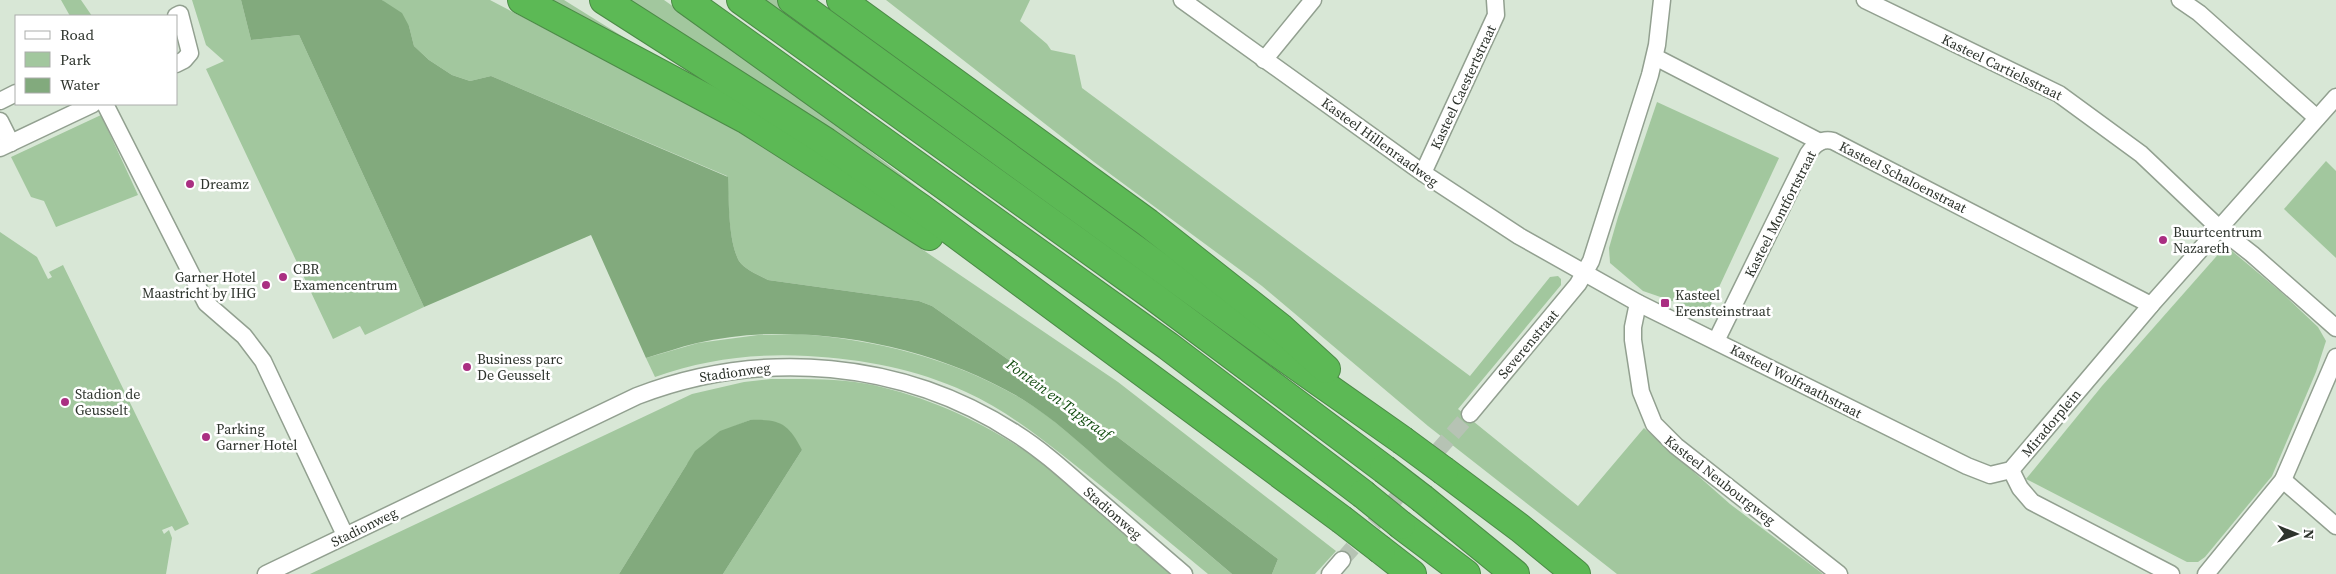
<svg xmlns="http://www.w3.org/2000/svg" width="2336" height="574" font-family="'Source Serif 4',serif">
<rect width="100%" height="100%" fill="#d8e7d6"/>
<!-- green -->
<g fill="#a2c79e">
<polygon points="61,0 81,0 92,16 70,16"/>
<polygon points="192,0 241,0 251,40 299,35 424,307 365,335 360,326 333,339 206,69 224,61 206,45"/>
<path d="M382 0H490L705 112 836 191 1118 382 1336 551 1315 574H1272L1278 559 1111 432 932 306 919 301 768 280C759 275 745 270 739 261 728 240 729 200 727 176L491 76 470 81 452 75 429 60 414 46 409 26Z"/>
<polygon points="537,0 564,0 723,99"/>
<polygon points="623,0 664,0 768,73 920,189 759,84"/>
<polygon points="761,0 781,0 965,137 961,143 905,100 882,86"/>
<polygon points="886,0 1030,0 1020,21 1047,44 1051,50 1075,55 1082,88 1470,376 1550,277 1558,276 1561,279 1561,285 1458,409 1578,506 1644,428 1730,504 1823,574 1617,574 1428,426 1262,286 1094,162"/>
<polygon points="1657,102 1779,158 1707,313 1643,291 1610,263 1609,248 1618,217"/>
<polygon points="101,115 138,195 56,227 44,201 31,197 11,157"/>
<polygon points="2326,161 2336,171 2336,258 2284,209"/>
<polygon points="0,232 37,257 48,279 52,277 49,272 63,265 189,524 175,531 172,526 162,530 164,534 169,530 172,538 166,574 0,574"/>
<polygon points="2222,250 2232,251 2281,292 2318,327 2326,341 2316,372 2272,476 2205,557 2198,562 2187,562 2026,479 2102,386"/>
<path d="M797 334C875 339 954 359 1022 399 1053 417 1080 444 1108 467 1149 503 1190 539 1232 574H1208C1162 536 1117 498 1070 461 1038 436 1004 409 966 392 916 369 863 359 808 356 756 353 705 359 655 377L646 358 698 343 758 335Z"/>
<path d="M771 379C805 379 840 378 873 385 932 398 992 426 1041 462 1087 496 1130 537 1174 574H723L802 450 750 420 735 426 687 464 619 574H310L692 394 744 382Z"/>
</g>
<!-- water -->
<g fill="#82aa7d">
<path d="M241 0H382L402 13 409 26 414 46 429 60 452 75 470 81 491 76 728 177C729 200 728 240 739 261 745 270 759 275 768 280L919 301 932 306 1111 432 1278 559 1272 574H1232C1190 539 1149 503 1108 468 1081 444 1053 418 1022 399 931 344 801 319 697 343 680 347 663 353 646 358L591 235 424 307 299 35 251 40Z"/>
<path d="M750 420C780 419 788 423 802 450L723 574H619L695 451 720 431Z"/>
</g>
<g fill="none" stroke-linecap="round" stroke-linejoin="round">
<!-- street-tunnel -->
<polyline stroke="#b6c3b4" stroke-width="16" stroke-dasharray="16 8" stroke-linecap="butt" points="1342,560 1470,414"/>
<!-- street casing -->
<g stroke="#92a090" stroke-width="19">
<g id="street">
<polyline points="1182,0 1423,173 1519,236 1638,303 1967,466 1990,475 2011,470 2151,305 2336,97"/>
<polyline points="1865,0 2059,94 2141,154 2220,229 2252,254 2336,328"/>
<polyline points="2180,0 2199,13 2317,118"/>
<polyline points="176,16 180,14 190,53 184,60 176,64"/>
<polyline points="1655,57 1820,142"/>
<polyline points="1264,60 1313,0"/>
<polyline points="0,101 16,93"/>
<polyline points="105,104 206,303 244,336 263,361 345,535"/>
<polyline points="0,121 11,143"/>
<polyline points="0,148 93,104"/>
<polyline points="1423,173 1496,15 1495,0"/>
<polyline points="1638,303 1633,327 1633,340 1641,392 1654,424 1676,446 1839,574"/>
<path d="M1716 341 1808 154C1814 145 1821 138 1833 141L2151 305"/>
<polyline points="1470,414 1578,284 1591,261 1650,75 1657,45 1662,0"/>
<polyline points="2011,470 2020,488 2032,502 2171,574"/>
<polyline points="2283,480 2336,526"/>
<path d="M266 574 637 396C762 348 903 360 1015 433 1042 450 1065 471 1089 492 1121 519 1152 547 1184 574"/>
<polyline points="1330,574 1342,560"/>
<polyline points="2206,574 2283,480 2336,357"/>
</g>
</g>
<!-- highway casing -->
<g stroke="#4c8a47" stroke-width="30">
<g id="highway">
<polyline points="522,0 747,120 929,236"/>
<polyline points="604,0 826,142 922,209 1341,519"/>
<polyline points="686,0 1168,346 1363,494"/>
<polyline points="741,0 1153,296 1384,469"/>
<polyline points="792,0 1267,345 1402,440"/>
<polyline points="841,0 1148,223 1281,328 1326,369"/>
<polyline points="1444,471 1520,528 1576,574"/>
<polyline points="1423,499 1515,574"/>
<polyline points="1401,525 1466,574"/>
<polyline points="1381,550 1412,574"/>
</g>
</g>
<!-- street -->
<use href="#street" stroke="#fff" stroke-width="16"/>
<!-- highway -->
<use href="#highway" stroke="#5cb955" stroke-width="28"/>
<!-- highway-bridge casing -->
<g stroke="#4c8a47" stroke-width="30" stroke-linecap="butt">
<g id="highway-bridge">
<polyline points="1402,440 1444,471"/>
<polyline points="1384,469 1423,499"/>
<polyline points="1363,494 1401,525"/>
<polyline points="1341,519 1381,550"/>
</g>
</g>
<!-- highway-bridge -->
<use href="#highway-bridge" stroke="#5cb955" stroke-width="28"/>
</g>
<!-- markers -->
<g fill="#aa2f82" stroke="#fff" stroke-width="2">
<circle cx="190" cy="184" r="5"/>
<circle cx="2163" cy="240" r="5"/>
<circle cx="283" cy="277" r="5"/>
<circle cx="266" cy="285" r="5"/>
<rect x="1660" y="298" width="10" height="10" rx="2.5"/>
<circle cx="467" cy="367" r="5"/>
<circle cx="65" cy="402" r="5"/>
<circle cx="206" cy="437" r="5"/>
</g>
<g text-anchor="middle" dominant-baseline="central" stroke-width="5" stroke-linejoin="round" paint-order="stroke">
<!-- street labels -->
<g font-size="14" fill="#2d332c" stroke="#fff">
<text transform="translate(2002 67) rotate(26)">Kasteel Cartielsstraat</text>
<text transform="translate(1463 87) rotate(-65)">Kasteel Caestertstraat</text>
<text transform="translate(1380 142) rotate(36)">Kasteel Hillenraadweg</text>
<text transform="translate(1903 177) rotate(27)">Kasteel Schaloenstraat</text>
<text transform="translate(1780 214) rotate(-63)">Kasteel Montfortstraat</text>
<text transform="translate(1528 344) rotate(-50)">Severenstraat</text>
<text transform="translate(735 372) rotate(-8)">Stadionweg</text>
<text transform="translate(1796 381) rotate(27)">Kasteel Wolfraathstraat</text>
<text transform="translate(2051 423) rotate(-50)">Miradorplein</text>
<text transform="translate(1720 480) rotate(38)">Kasteel Neubourgweg</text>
<text transform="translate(1113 513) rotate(41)">Stadionweg</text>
<text transform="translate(364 527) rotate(-26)">Stadionweg</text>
</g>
<!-- poi labels -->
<g font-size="14" fill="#2d332c" stroke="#fff" text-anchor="start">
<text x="200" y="184">Dreamz</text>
<text x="2173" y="232">Buurtcentrum<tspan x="2173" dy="16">Nazareth</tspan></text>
<text x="293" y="269">CBR<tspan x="293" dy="16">Examencentrum</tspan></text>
<text x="256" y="277" text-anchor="end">Garner Hotel<tspan x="256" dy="16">Maastricht by IHG</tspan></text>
<text x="1675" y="295">Kasteel<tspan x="1675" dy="16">Erensteinstraat</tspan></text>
<text x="477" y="359">Business parc<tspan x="477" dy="16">De Geusselt</tspan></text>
<text x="75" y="394">Stadion de<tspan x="75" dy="16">Geusselt</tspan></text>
<text x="216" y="429">Parking<tspan x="216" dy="16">Garner Hotel</tspan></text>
</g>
<!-- water labels -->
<g font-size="15" font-style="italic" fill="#124c0f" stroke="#fff">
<text transform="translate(1059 399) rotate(36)">Fontein en Tapgraaf</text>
</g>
</g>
<!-- legend -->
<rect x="15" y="15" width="162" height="90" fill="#ffffff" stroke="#abadab"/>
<rect x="25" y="31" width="25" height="8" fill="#ffffff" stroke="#abadab"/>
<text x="60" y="40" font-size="15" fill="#2d332c">Road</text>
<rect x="25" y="52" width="25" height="15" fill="#a2c79e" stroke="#abadab"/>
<text x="60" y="65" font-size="15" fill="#2d332c">Park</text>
<rect x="25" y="78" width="25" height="15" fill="#82aa7d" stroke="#abadab"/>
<text x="60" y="90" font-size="15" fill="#2d332c">Water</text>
<!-- north arrow -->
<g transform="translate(2296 534) rotate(91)" stroke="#ffffff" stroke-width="4" paint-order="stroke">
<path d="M0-4L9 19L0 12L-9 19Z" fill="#2d332c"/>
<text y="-8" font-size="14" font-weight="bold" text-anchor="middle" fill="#2d332c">N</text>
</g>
</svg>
